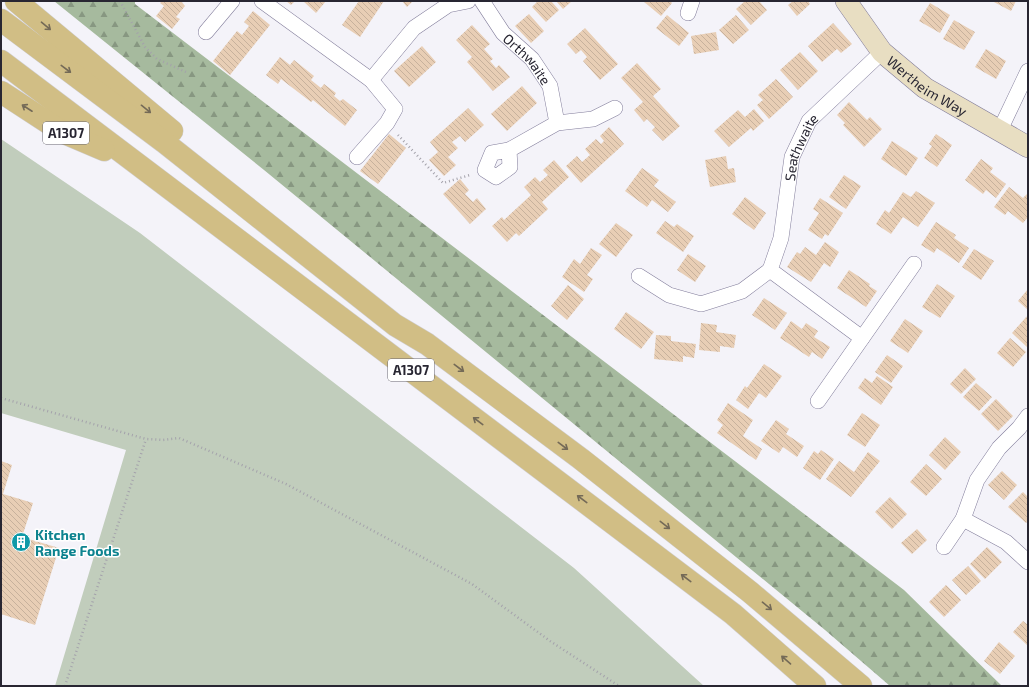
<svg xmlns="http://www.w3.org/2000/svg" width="1029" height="687" font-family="'Exo 2',sans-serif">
<defs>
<pattern id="forest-firs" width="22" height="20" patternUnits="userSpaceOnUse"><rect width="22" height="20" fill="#a6ba9e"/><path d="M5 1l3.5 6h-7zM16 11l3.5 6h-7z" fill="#879781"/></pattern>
<pattern id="building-back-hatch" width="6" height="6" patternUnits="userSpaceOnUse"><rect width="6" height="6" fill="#e8ceb5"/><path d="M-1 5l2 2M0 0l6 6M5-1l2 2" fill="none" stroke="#c7b19c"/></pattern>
</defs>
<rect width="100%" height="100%" fill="#f4f3f9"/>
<!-- grass -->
<polygon fill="#c1cdbc" points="1,139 140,233 574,568 704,686 55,686 126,450 1,413"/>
<!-- forest -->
<polygon fill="url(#forest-firs)" points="54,1 135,1 135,4 904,590 1002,686 890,686 825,630 264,170"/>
<!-- building -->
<g fill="url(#building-back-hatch)">
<polygon points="162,1 181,1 185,6 176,17 180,19 172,29 156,16 164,6 160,3"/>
<polygon points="286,1 295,1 291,5"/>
<polygon points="303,1 326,1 316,13"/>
<polygon points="359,1 384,1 360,37 342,25"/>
<polygon points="402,1 413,1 407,7"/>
<polygon points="538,1 551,1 559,10 546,22 532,7"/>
<polygon points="556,1 572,1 563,9"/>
<polygon points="643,1 670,1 672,3 661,16"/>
<polygon points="745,1 759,1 767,10 751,25 736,9"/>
<polygon points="793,1 808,1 810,4 797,16 788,5"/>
<polygon points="992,1 1016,1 1011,11"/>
<polygon points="930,3 950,15 940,33 919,21"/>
<polygon points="253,11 270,25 230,75 213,61 237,31 242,35 249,26 244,22"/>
<polygon points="529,14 544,31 531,43 515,26"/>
<polygon points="667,15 689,33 679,46 656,28"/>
<polygon points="736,15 749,30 733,44 719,30"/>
<polygon points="954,20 975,32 964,50 943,39"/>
<polygon points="833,23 852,44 841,53 837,49 822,62 808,46"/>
<polygon points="472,25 490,44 484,49 493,59 490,61 496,68 499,65 510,77 493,91 467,62 472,57 456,40"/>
<polygon points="585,28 618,64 600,80 583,61 587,57 581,50 576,54 567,44"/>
<polygon points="716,32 719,50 694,54 691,36"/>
<polygon points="422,46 436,62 409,87 394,71"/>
<polygon points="986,49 1006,61 996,79 975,67"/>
<polygon points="800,52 818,71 798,90 780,70"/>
<polygon points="280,57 290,65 294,60 314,76 311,80 321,88 324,84 336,93 334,96 340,101 343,99 357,110 345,126 313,100 311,102 281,79 278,84 266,75"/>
<polygon points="637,63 661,89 653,96 680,126 663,141 652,130 655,127 647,119 644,122 634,110 643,102 621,78"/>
<polygon points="776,79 793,97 769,119 757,105 763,100 758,95"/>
<polygon points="522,86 537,103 507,131 491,114"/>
<polygon points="849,102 867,120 870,117 882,129 864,147 843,125 845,123 837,115"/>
<polygon points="468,108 484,125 465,142 460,136 452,142 458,148 448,157 456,165 444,176 429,160 438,152 430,142"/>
<polygon points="754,109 764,121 753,131 751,128 729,147 714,131 738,110 745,117"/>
<polygon points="609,127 624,144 581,183 566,166 577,156 582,162 590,155 585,149 596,139 601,144 604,141 600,136"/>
<polygon points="389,134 406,148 378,184 360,171"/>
<polygon points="936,134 952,145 937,167 924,158 932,146 929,144"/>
<polygon points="892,141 918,158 906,176 881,159"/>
<polygon points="726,156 728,169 734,168 736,182 710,187 705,160"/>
<polygon points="981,159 993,168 990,172 1006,184 996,198 986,190 983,194 965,180"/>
<polygon points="554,160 569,177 542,202 548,209 519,236 516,233 507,242 492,226 502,217 504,220 531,195 524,187 535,177 540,182 548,175 543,170"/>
<polygon points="642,168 659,180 654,186 676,202 668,212 652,200 647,207 625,191"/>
<polygon points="844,175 861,186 846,209 829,197"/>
<polygon points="460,179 469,190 465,194 473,202 477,198 486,209 470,224 443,194"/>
<polygon points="1009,187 1023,198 1027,194 1028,195 1028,217 1023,223 1008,211 1005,215 994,207"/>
<polygon points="916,191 935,203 918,227 903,217 891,234 876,224 885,210 889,213 903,192 911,197"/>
<polygon points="745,197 766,213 754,230 732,214"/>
<polygon points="820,198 843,213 828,236 825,234 822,239 808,230 819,213 813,209"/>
<polygon points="665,221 674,227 677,224 694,236 683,252 656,233"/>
<polygon points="936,222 956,235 954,238 969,248 959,263 937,248 934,253 921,245"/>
<polygon points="616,223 633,235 616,257 599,244"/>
<polygon points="825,242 839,252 830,267 824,263 811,282 787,267 797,252 800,254 805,247 816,255"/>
<polygon points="591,248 602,255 587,275 593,279 584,292 562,277 574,259 580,264"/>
<polygon points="974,249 994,261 981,280 962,267"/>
<polygon points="688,254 706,266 695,282 677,270"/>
<polygon points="849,270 870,284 869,286 877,291 866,307 837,288"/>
<polygon points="937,284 955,296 940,318 922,307"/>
<polygon points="568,285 584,299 567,320 551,306"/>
<polygon points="1028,289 1028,310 1018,301"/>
<polygon points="764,298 787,313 775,330 752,315"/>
<polygon points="626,312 654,332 641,349 614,329"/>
<polygon points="1028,315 1028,348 1012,333"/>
<polygon points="905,319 923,331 908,353 890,341"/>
<polygon points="791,321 802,329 806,323 818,331 814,337 830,347 822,359 812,352 809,357 780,338"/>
<polygon points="701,323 717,325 716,332 736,335 734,348 720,346 720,352 699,350"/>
<polygon points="656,335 671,336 671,341 696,344 694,358 683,356 683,362 654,359"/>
<polygon points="1010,338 1026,352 1013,367 997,353"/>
<polygon points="887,355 903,366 891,383 875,372"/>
<polygon points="764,364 782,376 766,398 759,393 748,409 736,400 745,386 747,388"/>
<polygon points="965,368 976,379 961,394 950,384"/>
<polygon points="877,376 893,387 881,405 858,388 865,378 872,383"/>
<polygon points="976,383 992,397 979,411 963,397"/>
<polygon points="996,399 1013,416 998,431 981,414"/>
<polygon points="728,403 753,420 743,436 762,449 756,460 717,433 723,425 717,420"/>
<polygon points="862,413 880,425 865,447 847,435"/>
<polygon points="776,420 789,429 786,434 804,446 797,457 783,447 779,453 761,441"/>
<polygon points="945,437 961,452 945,470 929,455"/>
<polygon points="821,450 834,459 820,480 803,468 814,451 818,454"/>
<polygon points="868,452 880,461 851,497 826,479 839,461 854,472"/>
<polygon points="1,461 12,465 3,494 33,503 22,537 59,548 35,625 1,614"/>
<polygon points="926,464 942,479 926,496 910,482"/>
<polygon points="1002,471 1017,485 1004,500 988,485"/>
<polygon points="1023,492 1028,497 1028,521 1026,523 1008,507"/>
<polygon points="890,497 907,514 892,529 875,512"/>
<polygon points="917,529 927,540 912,554 901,543"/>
<polygon points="987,547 1002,562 985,579 970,564"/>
<polygon points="968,566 981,581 966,595 952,580"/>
<polygon points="946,585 961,600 944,617 929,602"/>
<polygon points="1023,621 1028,625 1028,646 1013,632"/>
<polygon points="999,642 1015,656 1000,674 984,661"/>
</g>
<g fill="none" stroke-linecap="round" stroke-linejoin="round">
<!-- street casing -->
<g stroke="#827d9b" stroke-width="16">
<g id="street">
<polyline points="262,1 371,80 395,109 387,123 357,157"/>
<path id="s1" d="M482 1 503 33 532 59 550 86 557 123"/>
<polyline points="688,13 692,1"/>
<polyline points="206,32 232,1"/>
<polyline points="371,80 414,28 448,5 468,1"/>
<polyline points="1000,130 1028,71"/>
<polyline points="509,150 510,167 496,177 485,170 492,153 509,150 557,123 593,119 615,108"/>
<polyline points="639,276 669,295 701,304 742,291 770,270"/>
<path id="s2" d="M862 338 770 270 781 238 792 157 809 121 882 52"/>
<polyline points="818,401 914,264"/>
<polyline points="963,519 1006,542 1028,562"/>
<polyline points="944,547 963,519 977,480 999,448 1019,428 1028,416"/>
</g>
</g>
<!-- secondary casing -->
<g stroke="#827d9b" stroke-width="22">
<g id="secondary">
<path id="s3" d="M846 1 882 52 925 88 1028 147"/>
</g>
</g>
<!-- primary casing -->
<g stroke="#d0cfd2" stroke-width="23">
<g id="primary">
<polyline points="16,1 172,131"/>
<polyline points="1,20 164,142 395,325 427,344 581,459 750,592 861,686"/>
<polyline points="1,61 733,614 815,686"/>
<polyline points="1,92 64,133 104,150"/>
</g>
</g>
<!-- path -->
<g stroke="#a4a2ab" stroke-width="2.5" stroke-dasharray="1 3" stroke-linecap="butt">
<polyline points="120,1 145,47 157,59 186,72"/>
<polyline points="398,135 443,183 470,175"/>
<polyline points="1,398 146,439 163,440 179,438 286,484 472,584 550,641 619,686"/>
<polyline points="65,686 146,439"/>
</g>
<!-- street -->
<use href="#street" stroke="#fff" stroke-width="15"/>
<!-- secondary -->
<use href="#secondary" stroke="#e8dec2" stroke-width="21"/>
<!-- primary -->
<use href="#primary" stroke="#d1be85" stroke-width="22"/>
</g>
<!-- one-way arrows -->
<defs><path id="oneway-shaft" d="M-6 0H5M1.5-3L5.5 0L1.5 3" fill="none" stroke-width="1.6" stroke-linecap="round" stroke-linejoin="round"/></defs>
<g stroke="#746a57">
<use href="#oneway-shaft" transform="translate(46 26) rotate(40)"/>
<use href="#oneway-shaft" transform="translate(66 69) rotate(37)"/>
<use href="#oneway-shaft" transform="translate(27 108) rotate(-147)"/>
<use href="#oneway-shaft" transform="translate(146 109) rotate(39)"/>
<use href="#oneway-shaft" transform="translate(459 368) rotate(37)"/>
<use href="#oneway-shaft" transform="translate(478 421) rotate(-143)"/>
<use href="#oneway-shaft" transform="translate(563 446) rotate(37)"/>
<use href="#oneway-shaft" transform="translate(582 499) rotate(-143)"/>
<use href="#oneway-shaft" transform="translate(665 525) rotate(38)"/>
<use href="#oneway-shaft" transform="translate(686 578) rotate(-143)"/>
<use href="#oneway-shaft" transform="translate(767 606) rotate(40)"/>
<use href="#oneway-shaft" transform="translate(786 660) rotate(-139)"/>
</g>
<!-- icons -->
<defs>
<g id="building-disc" transform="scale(1)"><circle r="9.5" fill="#0f9aa8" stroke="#fff"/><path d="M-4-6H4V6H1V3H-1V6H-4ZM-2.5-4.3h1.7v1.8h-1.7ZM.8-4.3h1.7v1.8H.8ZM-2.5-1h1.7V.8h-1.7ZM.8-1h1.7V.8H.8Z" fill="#fff"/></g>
</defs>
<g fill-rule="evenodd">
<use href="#building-disc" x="21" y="542"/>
</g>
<g text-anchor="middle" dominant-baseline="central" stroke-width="3" stroke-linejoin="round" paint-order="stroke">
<!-- shield labels -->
<g fill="#fff" stroke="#686770" stroke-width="1">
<rect x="43" y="122" width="46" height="22" rx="3"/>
<rect x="388" y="359" width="46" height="22" rx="3"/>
</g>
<g font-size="13" font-weight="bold" fill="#282632">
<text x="66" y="133">A1307</text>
<text x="411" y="370">A1307</text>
</g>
<!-- street labels -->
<g font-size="14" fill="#282632" stroke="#fff">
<text stroke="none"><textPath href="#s1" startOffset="74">Orthwaite</textPath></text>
<text stroke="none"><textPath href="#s3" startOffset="119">Wertheim Way</textPath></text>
<text stroke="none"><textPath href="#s2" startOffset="242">Seathwaite</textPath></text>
</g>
<!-- culture labels -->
<g font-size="14" font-weight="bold" fill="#0d838f" stroke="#fff" text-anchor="start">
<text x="35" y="534">Kitchen<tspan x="35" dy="16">Range Foods</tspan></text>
</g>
</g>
<!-- border -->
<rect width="1029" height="687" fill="none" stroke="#282632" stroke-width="4"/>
</svg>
